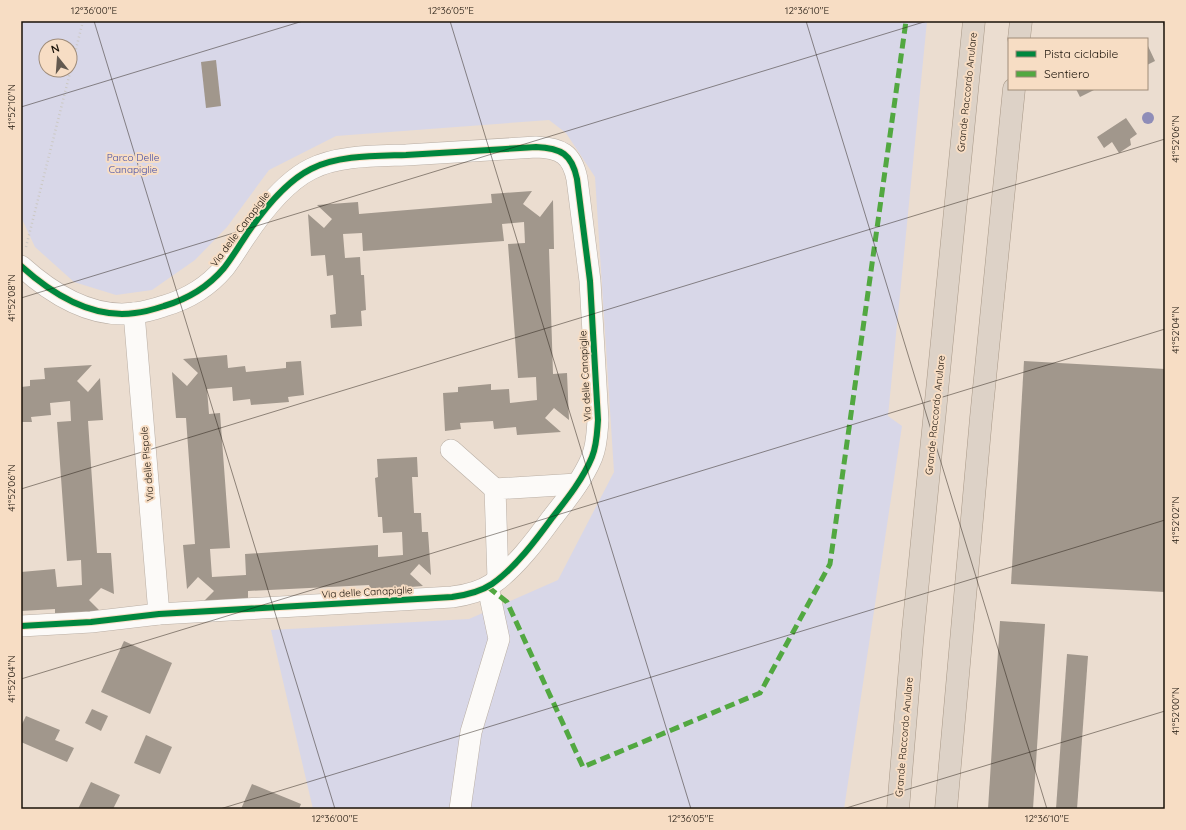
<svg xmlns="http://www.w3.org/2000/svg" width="1186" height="830" font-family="Quicksand,sans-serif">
<rect width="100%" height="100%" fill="#ebddd0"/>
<!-- green -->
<path fill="#d8d7e8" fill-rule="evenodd" d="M21 21H927L888 416 902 426 844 809H313L271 630 469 619 558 580 614 472 595 177 566 133 549 120 336 136 269 170 227 227 195 260 152 290 116 295 74 282 35 247 21 217ZM46 46H70V70H46Z"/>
<!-- building -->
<g fill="#a1978c">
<polygon points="1148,46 1155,61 1147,65 1147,47"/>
<polygon points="216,60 221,106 206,108 201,62"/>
<polygon points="1076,89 1096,89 1080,97"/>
<polygon points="1126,118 1137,134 1130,139 1131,145 1119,153 1112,142 1104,148 1097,137"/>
<polygon points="532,191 523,204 540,217 553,200 554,249 549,249 553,374 567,373 569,420 554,408 545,418 561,432 517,435 516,427 494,429 493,421 460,423 461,429 445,431 443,393 458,392 458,387 491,384 491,390 509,389 510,403 537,400 536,377 518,378 508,244 525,243 524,222 502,224 504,241 363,251 362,233 343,234 345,258 360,257 361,275 364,275 366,310 361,311 362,326 331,328 330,315 336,314 333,275 327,276 325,255 311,256 308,214 324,228 332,219 317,205 358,202 359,214 492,203 491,194"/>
<polygon points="227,355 228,368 245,366 246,372 286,368 286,362 301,361 304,395 288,397 289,402 251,405 250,399 233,401 232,387 207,389 209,414 220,413 230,548 210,549 212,577 246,575 245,554 378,545 378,557 403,555 402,532 383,533 382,517 378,517 375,478 378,477 377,459 417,457 418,477 412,477 414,513 421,513 422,532 428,532 431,575 419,564 410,574 423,586 371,590 369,585 248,591 248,599 204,601 214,591 198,577 187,589 183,545 195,544 186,418 176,418 172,372 187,386 198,373 183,359"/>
<polygon points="1024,361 1165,369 1165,592 1011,584"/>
<polygon points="92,365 77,381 88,392 100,378 103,420 88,421 97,553 111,553 114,594 101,588 89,600 103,614 55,617 55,609 21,611 21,572 55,569 57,587 82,585 81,560 67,561 57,422 71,421 70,401 50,403 51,415 31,417 32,422 21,422 21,387 30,386 30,380 45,379 44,368"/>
<polygon points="1000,621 1045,624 1033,809 988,809"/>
<polygon points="124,641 172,663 150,714 101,692"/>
<polygon points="1067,654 1088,656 1077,809 1056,809"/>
<polygon points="92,709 108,716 101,731 85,723"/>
<polygon points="26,716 60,730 55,740 74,748 67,762 21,742 21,726"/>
<polygon points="146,735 172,747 160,774 134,763"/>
<polygon points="91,782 120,795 113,809 78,809"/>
<polygon points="252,784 301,804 299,809 241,809"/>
</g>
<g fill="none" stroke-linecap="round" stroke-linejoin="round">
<!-- minor casing -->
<g stroke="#baafa5" stroke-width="22">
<g id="minor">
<path d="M21 266C52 294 92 319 135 313 145 312 155 309 164 306 188 299 208 287 224 268 231 259 237 249 243 240 260 214 283 183 311 169 338 155 377 156 406 155 450 152 493 150 536 147 561 148 572 154 577 179L590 281 598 420C597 433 597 445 592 457 583 479 567 499 552 518 536 540 515 568 492 584 480 592 467 595 452 597L159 614 91 622 21 626"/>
<polyline points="134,313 159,614"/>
<polyline points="451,450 495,489"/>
<polyline points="498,579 495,489 577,484"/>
<polyline points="460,809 471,732 499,639 488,587"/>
</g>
</g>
<!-- highway casing -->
<g stroke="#a89887" stroke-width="23">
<g id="highway">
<polyline points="1019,39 1021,21"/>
<polyline points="898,809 913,631 974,21"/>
<polyline points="946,809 981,418 1014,89"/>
</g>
</g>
<!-- path -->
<polyline stroke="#ccc9c4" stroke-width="2.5" stroke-dasharray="1 3" stroke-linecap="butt" points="26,247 83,21"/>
<!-- minor -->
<use href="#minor" stroke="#fcfaf8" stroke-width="21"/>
<!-- highway -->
<use href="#highway" stroke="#ddd2c7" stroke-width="22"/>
<!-- quiet -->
<polyline stroke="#52a841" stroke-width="5" stroke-dasharray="10 5" stroke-linecap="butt" points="488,587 507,602 583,767 760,693 830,564 906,21"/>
<!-- cycleway casing -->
<g stroke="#f7ddc4" stroke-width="8">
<path id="cycleway" d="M21 266C52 294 92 319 135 313 145 312 155 309 164 306 188 299 208 287 224 268 231 259 237 249 243 240 260 214 283 183 311 169 338 155 377 156 406 155 450 152 493 150 536 147 561 148 572 154 577 179L590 281 598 420C597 433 597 445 592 457 583 479 567 499 552 518 536 540 515 568 492 584 480 592 467 595 452 597L159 614 91 622 21 626"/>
</g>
<!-- cycleway -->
<use href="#cycleway" stroke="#00873e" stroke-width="6"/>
</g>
<!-- trees -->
<circle fill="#8f8db8" cx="1148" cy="118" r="6"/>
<!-- ticks -->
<path fill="none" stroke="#1a1209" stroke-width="1" stroke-opacity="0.45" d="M94 21 335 809M450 21 691 809M806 21 1047 809M1163 21 1165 29M21 107 303 21M21 298 927 21M21 489 1165 139M21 679 1165 329M220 809 1165 520M843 809 1165 711"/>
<g text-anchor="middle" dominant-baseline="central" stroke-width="4" stroke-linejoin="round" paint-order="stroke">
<!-- street labels -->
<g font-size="10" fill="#1a1209" stroke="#f7ddc4">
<text transform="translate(967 92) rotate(-84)">Grande Raccordo Anulare</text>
<text transform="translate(240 229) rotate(-53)">Via delle Canapiglie</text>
<text transform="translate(585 376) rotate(-93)">Via delle Canapiglie</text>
<text transform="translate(935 415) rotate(-84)">Grande Raccordo Anulare</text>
<text transform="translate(147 464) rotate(-95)">Via delle Pispole</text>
<text transform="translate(367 592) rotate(-3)">Via delle Canapiglie</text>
<text transform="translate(904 737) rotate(-85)">Grande Raccordo Anulare</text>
</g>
<!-- park labels -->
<g font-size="10" fill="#434ca4" stroke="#f7ddc4">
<text x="133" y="157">Parco Delle<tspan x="133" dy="12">Canapiglie</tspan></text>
</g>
</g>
<!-- border -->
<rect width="1186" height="830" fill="none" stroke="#f7ddc4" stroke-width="44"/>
<!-- legend -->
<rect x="1008" y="38" width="140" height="52" fill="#f7ddc4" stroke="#9f8c79"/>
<rect x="1016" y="51" width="20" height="6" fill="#00873e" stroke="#9f8c79"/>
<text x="1044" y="58" font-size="12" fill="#1a1209">Pista ciclabile</text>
<rect x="1016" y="71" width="20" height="6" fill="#52a841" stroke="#9f8c79"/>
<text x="1044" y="78" font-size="12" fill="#1a1209">Sentiero</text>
<!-- north arrow -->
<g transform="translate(58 58) rotate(343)"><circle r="19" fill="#f7ddc4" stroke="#9f8c79"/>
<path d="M0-3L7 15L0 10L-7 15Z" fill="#63594f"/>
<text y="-6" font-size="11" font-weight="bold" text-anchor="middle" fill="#1a1209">N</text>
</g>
<rect x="22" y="22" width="1142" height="786" fill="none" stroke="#1a1209" stroke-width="1.5"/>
<g font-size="10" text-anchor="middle" fill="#1a1209">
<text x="94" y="14">12°36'00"E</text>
<text x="451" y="14">12°36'05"E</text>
<text x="807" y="14">12°36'10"E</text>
<text transform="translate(11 107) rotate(-90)" y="4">41°52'10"N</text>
<text transform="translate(1175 139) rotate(-90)" y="4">41°52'06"N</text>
<text transform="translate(11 298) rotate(-90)" y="4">41°52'08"N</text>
<text transform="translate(1175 330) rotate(-90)" y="4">41°52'04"N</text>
<text transform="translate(11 488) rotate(-90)" y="4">41°52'06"N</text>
<text transform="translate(1175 520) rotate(-90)" y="4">41°52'02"N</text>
<text transform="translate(11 679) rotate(-90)" y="4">41°52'04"N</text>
<text transform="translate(1175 711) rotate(-90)" y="4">41°52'00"N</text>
<text x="335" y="822">12°36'00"E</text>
<text x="691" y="822">12°36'05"E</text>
<text x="1047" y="822">12°36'10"E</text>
</g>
</svg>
